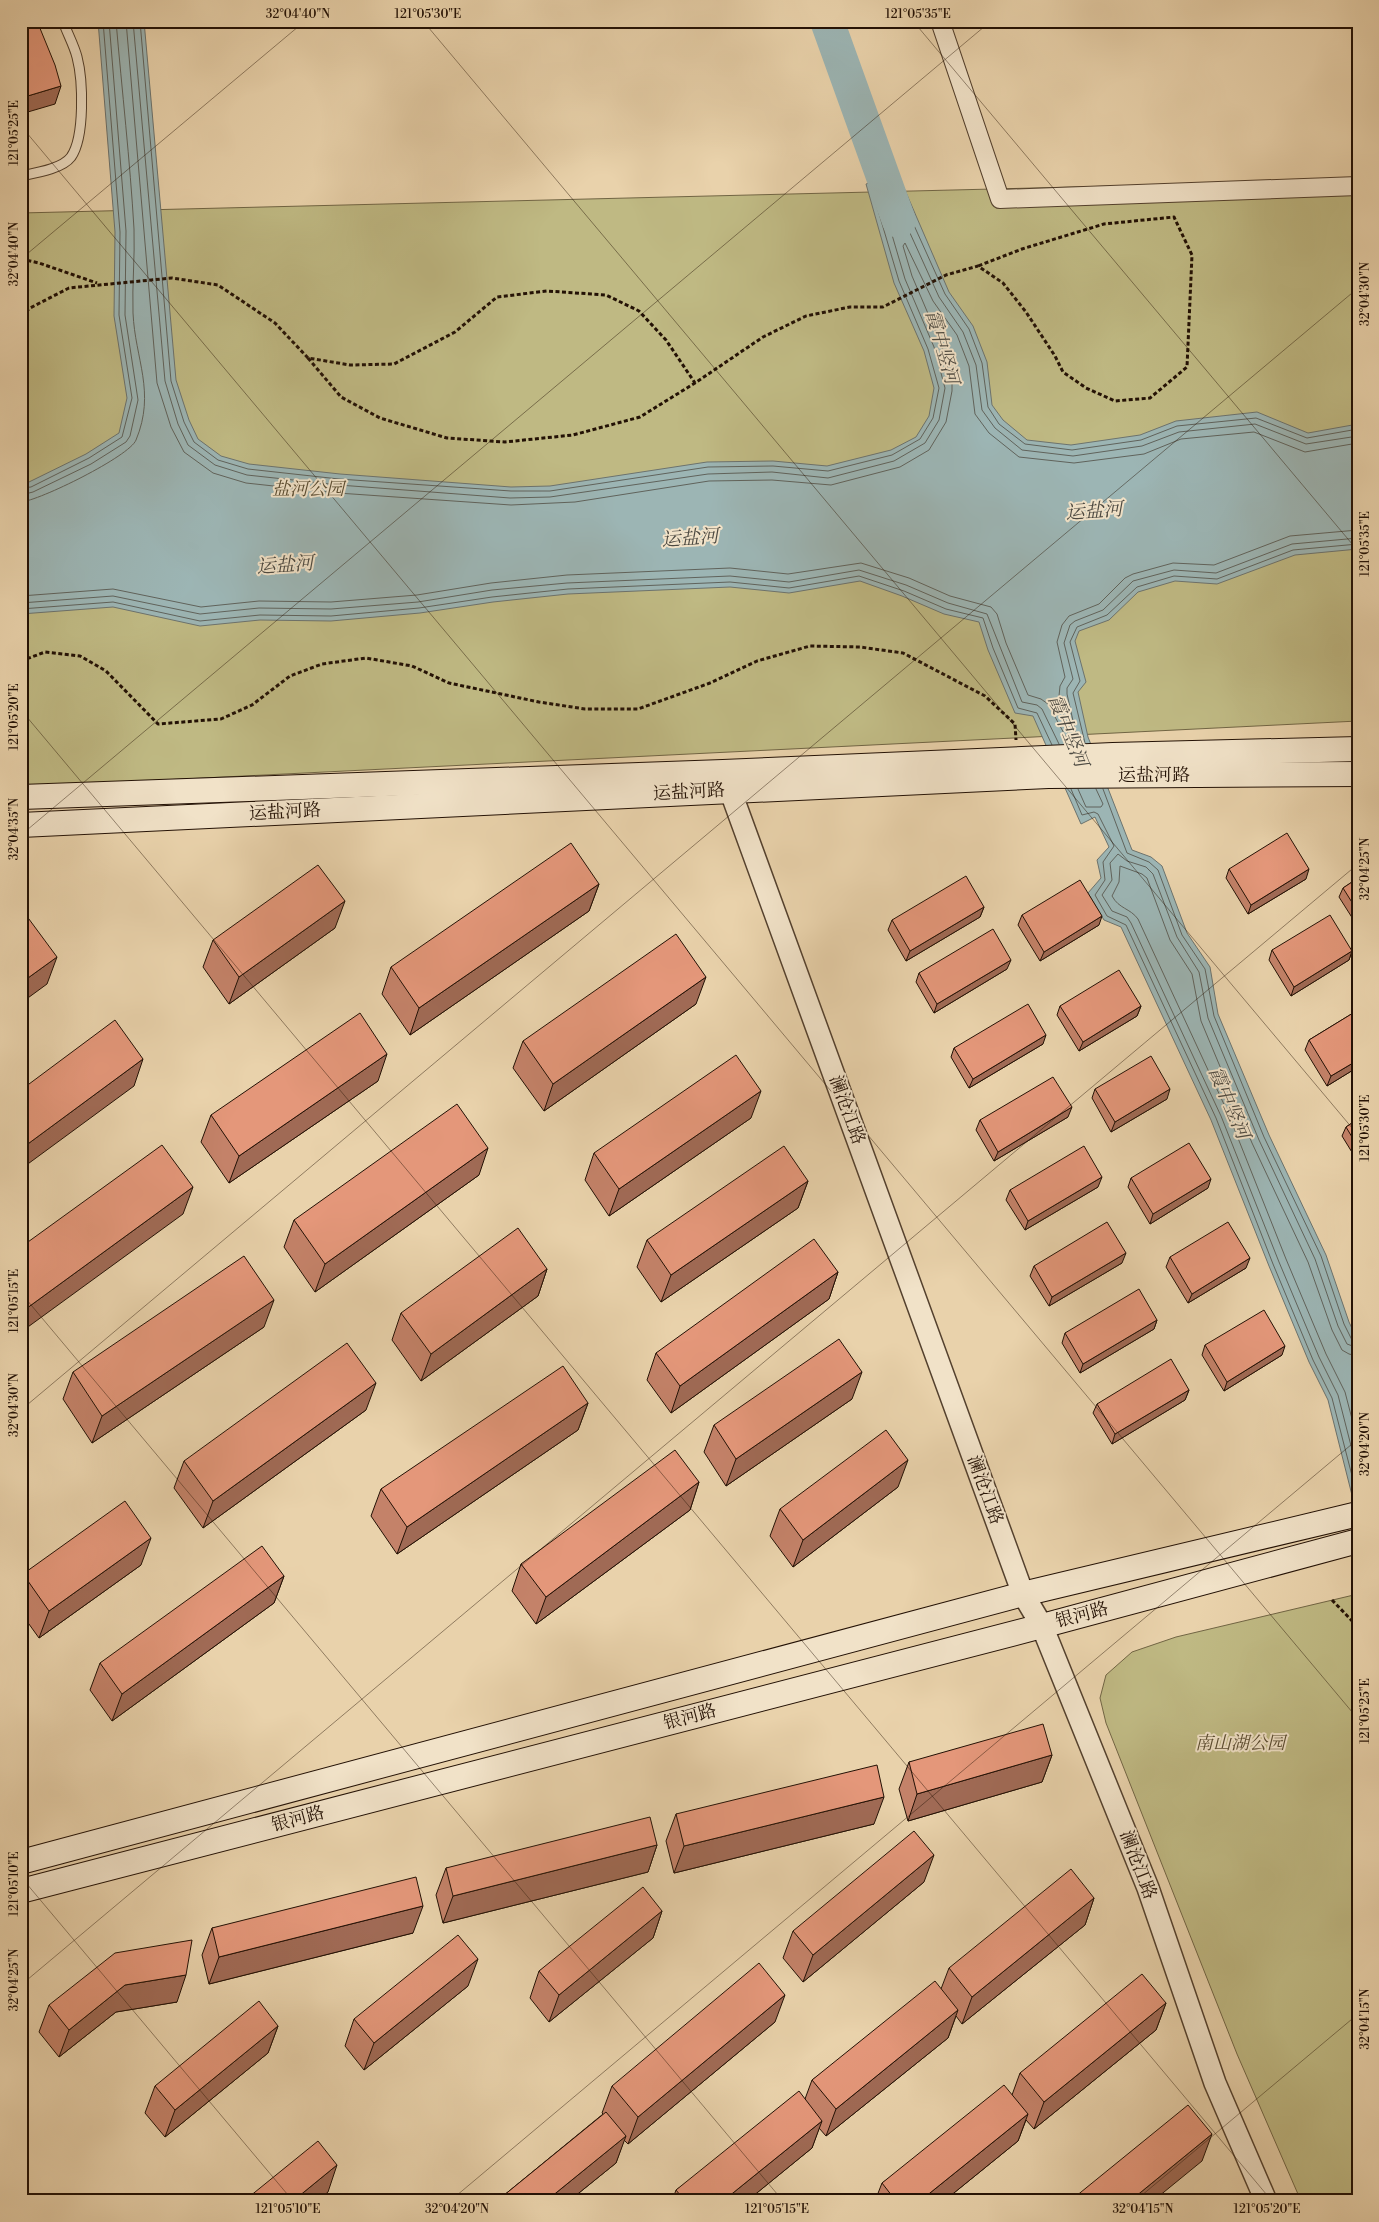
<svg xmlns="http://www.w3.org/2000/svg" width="1379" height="2222" font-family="'Libre Bodoni','Noto Serif SC',serif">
<rect width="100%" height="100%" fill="#e9d2ab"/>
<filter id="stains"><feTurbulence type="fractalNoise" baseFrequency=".004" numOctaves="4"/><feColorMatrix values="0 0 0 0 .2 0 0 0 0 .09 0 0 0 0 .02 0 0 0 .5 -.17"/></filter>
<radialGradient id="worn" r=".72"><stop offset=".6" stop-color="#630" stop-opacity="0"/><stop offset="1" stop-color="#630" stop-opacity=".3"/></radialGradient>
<!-- green -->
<g fill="#bfb983" stroke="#716544">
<polygon points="1358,180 1358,721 21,787 21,213"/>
<polygon points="1358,1594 1358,2201 1301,2201 1237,2054 1106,1723 1100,1698 1106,1675 1132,1652 1176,1637"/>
</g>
<!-- water -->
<polygon fill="#9cb5b4" stroke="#6c736e" points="98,21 144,21 176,380 189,420 198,439 221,456 249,464 340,474 511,487 550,486 707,462 773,461 827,466 891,450 916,437 929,416 934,388 924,351 894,283 866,184 898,174 949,292 973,326 987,362 992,405 1003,420 1027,440 1071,445 1140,435 1176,421 1257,412 1308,433 1358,424 1358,549 1295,555 1217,584 1175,581 1138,592 1109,620 1079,631 1075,641 1086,682 1078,692 1088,737 1132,850 1151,857 1162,866 1187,933 1210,967 1218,1014 1269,1135 1326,1255 1349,1322 1358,1341 1358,1519 1328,1400 1309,1362 1269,1266 1211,1120 1121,927 1104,920 1088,893 1101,878 1097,860 1109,847 1095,817 1081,824 1033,716 1015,713 988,650 979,622 944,614 902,596 860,581 789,593 730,587 568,594 493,602 420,613 331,621 260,620 200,626 113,607 21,614 21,484 29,482 86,454 119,433 127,398 114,316 115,232"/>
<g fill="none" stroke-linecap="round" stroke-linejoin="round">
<!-- shore -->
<g stroke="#60635c" stroke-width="1">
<polyline points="126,21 157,383 171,427 184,452 213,473 246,483 338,493 511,505 575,502 709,481 772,480 831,485 900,467 929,450 946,422 952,391 952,383 941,344 912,276 903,246 905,243 933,301 957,335 969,366 975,414 989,433 1019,457 1074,463 1144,454 1181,439 1254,432 1305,452 1358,443"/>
<polyline points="133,21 165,381 178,424 188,445 215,465 247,475 339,485 510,498 550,497 708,474 772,472 828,478 894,461 925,443 939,420 945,388 934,347 905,279 880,194 881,191 890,189 939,297 963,332 976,365 982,410 995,428 1022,450 1073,456 1142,446 1179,432 1255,424 1306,444 1358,436"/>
<polyline points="140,21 171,381 184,422 194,442 218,460 248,469 339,479 511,491 550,491 708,467 773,466 828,471 892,455 920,439 933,418 939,388 928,349 899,281 872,190 874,187 894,181 945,294 969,329 982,363 988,407 999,424 1025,444 1072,450 1141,440 1177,426 1256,418 1307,438 1358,429"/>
<polyline points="21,488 31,487 89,458 122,437 132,398 119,315 120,232 103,21"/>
<polyline points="21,495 33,492 91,464 126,442 130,436 138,400 125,315 126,231 109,21"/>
<path d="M21 502C39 501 130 456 136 440 156 392 135 359 133 313 132 285 135 257 134 229 130 160 122 91 116 21"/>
<polyline points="21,596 113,589 201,607 259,601 331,602 417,595 491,583 567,575 730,568 788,574 861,563 909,578 950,596 991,607 997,614 1006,643 1028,695 1041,699 1048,704 1066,737 1068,735 1059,696 1060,686 1065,677 1057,642 1062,625 1069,616 1099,604 1125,578 1133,574 1173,563 1214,565 1290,536 1358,530"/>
<polyline points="21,603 113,596 200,614 259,608 331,609 418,602 492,590 567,583 730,576 789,582 859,570 906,585 948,603 987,614 1022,702 1037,705 1042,709 1059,744"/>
<polyline points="21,609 113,602 200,621 260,615 331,616 419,608 492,597 568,589 730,582 789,588 859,576 904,591 946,609 983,618 993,648 1018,708 1037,713 1052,745"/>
<polyline points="1078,743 1067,694 1067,688 1073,679 1064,643 1070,625 1075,621 1103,610 1133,581 1174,570 1216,573 1292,544 1358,538"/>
<polyline points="1085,743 1073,693 1080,681 1070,642 1077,627 1107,615 1137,587 1174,576 1217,579 1293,550 1358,544"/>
<polyline points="1071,789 1082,815 1094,812 1098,814 1114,846 1103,862 1105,880 1095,895 1107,916 1126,925 1216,1118 1273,1264 1313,1360 1332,1398 1358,1499"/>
<polyline points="1078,789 1086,807 1101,807 1103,804 1096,789"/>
<polyline points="1103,789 1127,853 1149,862 1158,870 1182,935 1205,969 1214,1016 1264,1137 1321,1256 1344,1324 1352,1340 1358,1342"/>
<polyline points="1358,1348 1347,1344 1338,1326 1315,1259 1259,1140 1208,1018 1199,972 1177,937 1153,874 1146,867 1127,861 1118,854 1110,863 1112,880 1102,895 1112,911 1127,917 1131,923 1221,1116 1279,1262 1319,1357 1338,1395 1358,1473"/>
<path d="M1358 1356 1349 1354 1342 1350 1332 1330 1308 1262 1252 1143 1201 1021 1192 974 1170 940 1147 878 1142 874 1120 866 1119 882 1112 896C1119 909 1130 908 1138 919L1228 1113 1286 1259 1326 1354 1345 1392 1358 1442"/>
</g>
<!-- river -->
<polyline stroke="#9cb5b4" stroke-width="34" points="827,21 899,221"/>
<!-- service casing -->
<g stroke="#54412e" stroke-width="11">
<path id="service" d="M21 176C35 173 62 169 71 157 85 137 83 80 77 57 74 45 67 33 63 21"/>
</g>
<!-- minor casing -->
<g stroke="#54412e" stroke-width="20">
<polyline id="minor" points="940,21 1000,199 1358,186"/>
</g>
<!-- tertiary casing -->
<g stroke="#54412e" stroke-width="24">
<polyline id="tertiary" points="725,776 1023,1594 1042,1626 1148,1888 1215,2083 1266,2201"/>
</g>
<!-- secondary casing -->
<g stroke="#231105" stroke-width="26">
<g id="secondary">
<polyline points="21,797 723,772 1113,755 1358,749"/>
<polyline points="21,825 1048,776 1358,774"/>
<polyline points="21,1862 1023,1594 1358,1514"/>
<polyline points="21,1891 1042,1626 1358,1541"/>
</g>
</g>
<!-- path -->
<g stroke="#231105" stroke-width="3" stroke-dasharray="4 2.5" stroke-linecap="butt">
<polyline points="21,259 39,263 97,283"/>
<polyline points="21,316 30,308 69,288 172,278 218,285 275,323 308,358 350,365 394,364 455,332 497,297 547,291 606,295 639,311 666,340 695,383"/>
<polyline points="308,358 341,397 380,418 447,438 505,442 573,435 640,417 695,383 763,337 806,316 850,307 883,307 946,275 978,266 1003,283 1026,312 1055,356 1063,372 1086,388 1115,401 1150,398 1187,367 1192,255 1174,217 1104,224 1022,249 978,266"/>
<polyline points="21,661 45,652 80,656 106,671 158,724 221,719 252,705 290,676 322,664 366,658 412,666 449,683 539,702 585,709 638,709 710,683 757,661 810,646 860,647 903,653 985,696 1015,724 1016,740"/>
<polyline points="1332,1600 1358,1627"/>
</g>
<!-- service -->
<use href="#service" stroke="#f1e2c8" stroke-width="9"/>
<!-- minor -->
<use href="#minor" stroke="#f1e2c8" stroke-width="18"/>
<!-- tertiary -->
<use href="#tertiary" stroke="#f1e2c8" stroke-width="21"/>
<!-- secondary -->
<use href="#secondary" stroke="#f1e2c8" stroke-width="24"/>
</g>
<!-- wall -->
<g fill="#c48269" stroke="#231105">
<polygon points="1229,869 1306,879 1248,914 1226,878"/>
<polygon points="1358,878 1358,927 1339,897 1343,888"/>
<polygon points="599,884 589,911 410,1035 382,994 391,967"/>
<polygon points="984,907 980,917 906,961 888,930 892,920"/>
<polygon points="1022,915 1099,925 1040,961 1018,925"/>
<polygon points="335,928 229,1004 203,967 213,940"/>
<polygon points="1272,950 1352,951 1349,960 1291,996 1269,960"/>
<polygon points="1007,969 934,1013 916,982 919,973"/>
<polygon points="696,1004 544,1111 513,1068 523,1041"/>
<polygon points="1060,1006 1141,1006 1137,1016 1079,1051 1057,1015"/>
<polygon points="1358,1010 1358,1067 1327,1086 1305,1050 1309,1040"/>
<polygon points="1043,1044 969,1088 951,1057 954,1048"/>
<polygon points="378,1081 229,1183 201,1142 211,1115"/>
<polygon points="1095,1089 1167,1099 1111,1132 1092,1098"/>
<polygon points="1068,1117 994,1161 976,1130 980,1120"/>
<polygon points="751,1118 609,1216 585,1180 594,1153"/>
<polygon points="1358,1119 1358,1162 1342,1136 1346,1127"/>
<polygon points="479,1175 315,1292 284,1247 294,1220"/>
<polygon points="1131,1178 1208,1188 1150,1224 1128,1187"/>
<polygon points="808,1181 798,1208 661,1302 637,1267 647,1240"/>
<polygon points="1098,1187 1025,1230 1006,1200 1010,1190"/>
<polygon points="1170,1257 1246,1268 1188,1303 1166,1267"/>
<polygon points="1122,1263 1049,1306 1030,1276 1034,1266"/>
<polygon points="547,1269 538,1296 421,1381 392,1340 401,1313"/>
<polygon points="838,1272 829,1299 671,1413 647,1380 656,1353"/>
<polygon points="1157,1320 1154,1329 1080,1373 1062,1343 1065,1333"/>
<polygon points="264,1327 92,1443 63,1399 73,1372"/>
<polygon points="1205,1345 1282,1355 1224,1391 1202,1355"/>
<polygon points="1189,1390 1185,1400 1112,1444 1093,1413 1097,1404"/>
<polygon points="852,1399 726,1486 704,1452 714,1425"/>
<polygon points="588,1403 578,1430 397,1554 371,1516 381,1489"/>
<polygon points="366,1410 203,1528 174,1488 184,1461"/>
<polygon points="699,1482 690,1510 536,1624 512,1591 521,1564"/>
<polygon points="898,1487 793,1567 770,1536 780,1509"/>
<polygon points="141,1565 39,1638 21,1613 21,1578 23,1574"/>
<polygon points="284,1576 274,1603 112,1721 90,1690 100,1663"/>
<polygon points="1052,1755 1042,1782 908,1821 899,1789 909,1762"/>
<polygon points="676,1814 874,1824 674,1873 666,1841"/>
<polygon points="657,1845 648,1872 443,1923 436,1895 446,1868"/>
<polygon points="924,1882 803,1982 783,1958 793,1931"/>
<polygon points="1094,1898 1085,1925 962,2024 956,2016 948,2038 826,2136 819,2128 812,2148 747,2201 672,2201 676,2190 805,2099 812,2080 941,1989 949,1968"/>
<polygon points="662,1911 653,1938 549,2022 530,1998 539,1971"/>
<polygon points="212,1928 413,1933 209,1984 202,1955"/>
<polygon points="468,1986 364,2070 345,2046 354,2019"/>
<polygon points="177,2002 116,2012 59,2057 39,2032 49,2005"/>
<polygon points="1166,2003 1156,2030 1034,2129 1026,2120 1018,2141 944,2201 875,2201 882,2183 1012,2095 1020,2073"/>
<polygon points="775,2022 628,2144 624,2140 616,2163 569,2201 501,2201 503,2196 603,2114 602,2113 612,2086"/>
<polygon points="278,2026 268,2053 165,2137 145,2113 155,2086"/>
</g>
<!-- shaded-wall -->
<g fill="#a06a55" stroke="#231105">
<polygon points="61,86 55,104 21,114 21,98"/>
<polygon points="1309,869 1306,879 1248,914 1251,905"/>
<polygon points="599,884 589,911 410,1035 419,1008"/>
<polygon points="345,901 335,928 229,1004 239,977"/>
<polygon points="984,907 980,917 906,961 910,951"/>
<polygon points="1102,916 1099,925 1040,961 1044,952"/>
<polygon points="1352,951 1349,960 1291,996 1294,987"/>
<polygon points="57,957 47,984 21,1003 21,983"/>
<polygon points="1011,960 1007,969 934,1013 937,1004"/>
<polygon points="706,977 696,1004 544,1111 553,1084"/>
<polygon points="1141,1006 1137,1016 1079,1051 1083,1042"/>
<polygon points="1046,1035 1043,1044 969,1088 973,1079"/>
<polygon points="387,1054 378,1081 229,1183 239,1156"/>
<polygon points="143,1059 134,1086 21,1169 21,1149"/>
<polygon points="1358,1060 1358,1067 1327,1086 1331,1076"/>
<polygon points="1170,1089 1167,1099 1111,1132 1115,1122"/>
<polygon points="761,1091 751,1118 609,1216 619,1189"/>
<polygon points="1072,1107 1068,1117 994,1161 998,1152"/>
<polygon points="488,1148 479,1175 315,1292 325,1264"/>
<polygon points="1102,1177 1098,1187 1025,1230 1028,1221"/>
<polygon points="1211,1179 1208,1188 1150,1224 1153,1214"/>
<polygon points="808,1181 798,1208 661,1302 671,1275"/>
<polygon points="193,1187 183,1214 21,1332 21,1316 23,1311"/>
<polygon points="1126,1253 1122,1263 1049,1306 1052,1297"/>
<polygon points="1250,1258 1246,1268 1188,1303 1192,1294"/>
<polygon points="547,1269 538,1296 421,1381 431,1354"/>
<polygon points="838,1272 829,1299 671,1413 680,1386"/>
<polygon points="274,1300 264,1327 92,1443 102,1416"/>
<polygon points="1157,1320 1154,1329 1080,1373 1083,1364"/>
<polygon points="1285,1346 1282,1355 1224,1391 1227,1382"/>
<polygon points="862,1372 852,1399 726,1486 736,1459"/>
<polygon points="376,1383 366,1410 203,1528 213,1501"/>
<polygon points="1189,1390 1185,1400 1112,1444 1115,1434"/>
<polygon points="588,1403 578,1430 397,1554 407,1527"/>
<polygon points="908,1460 898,1487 793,1567 803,1540"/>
<polygon points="25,1461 21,1472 21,1464"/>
<polygon points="699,1482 690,1510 536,1624 546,1597"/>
<polygon points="151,1538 141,1565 39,1638 49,1611"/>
<polygon points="284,1576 274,1603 112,1721 122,1694"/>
<polygon points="25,1628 21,1639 21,1631"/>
<polygon points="1052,1755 1042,1782 908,1821 917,1794"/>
<polygon points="884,1797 874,1824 674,1873 684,1846"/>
<polygon points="657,1845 648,1872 443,1923 453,1896"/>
<polygon points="934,1855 924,1882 803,1982 813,1955"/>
<polygon points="1094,1898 1085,1925 962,2024 972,1997"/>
<polygon points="423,1906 413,1933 209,1984 219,1957"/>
<polygon points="662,1911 653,1938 549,2022 559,1995"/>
<polygon points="478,1959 468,1986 364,2070 374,2043"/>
<polygon points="186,1975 177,2002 116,2012 59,2057 69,2030 125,1985"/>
<polygon points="785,1995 775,2022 628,2144 638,2117"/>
<polygon points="1166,2003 1156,2030 1034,2129 1044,2102"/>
<polygon points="958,2010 948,2038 826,2136 836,2109"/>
<polygon points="278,2026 268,2053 165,2137 175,2110"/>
<polygon points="1028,2114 1018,2141 944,2201 920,2201"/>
<polygon points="822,2121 812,2148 747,2201 723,2201"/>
<polygon points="1212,2134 1202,2161 1153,2201 1130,2201"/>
<polygon points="626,2136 616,2163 569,2201 546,2201"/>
<polygon points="337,2165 328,2192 317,2201 293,2201"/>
</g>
<!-- building -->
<g fill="#e4977a" stroke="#231105">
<polygon points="21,21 37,21 55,65 61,86 21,98"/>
<polygon points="1287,833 1309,869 1251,905 1229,869"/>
<polygon points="571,843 599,884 419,1008 391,967"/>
<polygon points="318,865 345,901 239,977 213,940"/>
<polygon points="966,876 984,907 910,951 892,920"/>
<polygon points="1358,878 1358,912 1343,888"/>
<polygon points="1080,880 1102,916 1044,952 1022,915"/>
<polygon points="23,911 57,957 21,983 21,912"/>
<polygon points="1330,915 1352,951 1294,987 1272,950"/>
<polygon points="993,929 1011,960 937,1004 919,973"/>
<polygon points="676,934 706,977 553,1084 523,1041"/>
<polygon points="1119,970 1141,1006 1083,1042 1060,1006"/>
<polygon points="1028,1004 1046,1035 973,1079 954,1048"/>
<polygon points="1358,1010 1358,1060 1331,1076 1309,1040"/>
<polygon points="360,1013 387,1054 239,1156 211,1115"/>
<polygon points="115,1020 143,1059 21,1149 21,1090"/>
<polygon points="736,1055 761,1091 619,1189 594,1153"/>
<polygon points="1151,1056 1170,1089 1115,1122 1095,1089"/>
<polygon points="1053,1077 1072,1107 998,1152 980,1120"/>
<polygon points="457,1104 488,1148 325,1264 294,1220"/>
<polygon points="1358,1119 1358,1147 1346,1127"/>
<polygon points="1189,1143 1211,1179 1153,1214 1131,1178"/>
<polygon points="162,1145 193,1187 23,1311 21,1309 21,1247"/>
<polygon points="784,1146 808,1181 671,1275 647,1240"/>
<polygon points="1084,1146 1102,1177 1028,1221 1010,1190"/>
<polygon points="1107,1222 1126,1253 1052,1297 1034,1266"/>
<polygon points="1228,1222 1250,1258 1192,1294 1170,1257"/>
<polygon points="518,1228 547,1269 431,1354 401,1313"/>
<polygon points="814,1239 838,1272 680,1386 656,1353"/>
<polygon points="244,1256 274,1300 102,1416 73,1372"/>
<polygon points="1139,1289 1157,1320 1083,1364 1065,1333"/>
<polygon points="1264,1310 1285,1346 1227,1382 1205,1345"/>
<polygon points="839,1339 862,1372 736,1459 714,1425"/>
<polygon points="347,1343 376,1383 213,1501 184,1461"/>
<polygon points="1171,1359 1189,1390 1115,1434 1097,1404"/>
<polygon points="563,1366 588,1403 407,1527 381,1489"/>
<polygon points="886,1430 908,1460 803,1540 780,1509"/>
<polygon points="675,1450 699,1482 546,1597 521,1564"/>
<polygon points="21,1456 25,1461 21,1464"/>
<polygon points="125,1501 151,1538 49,1611 23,1574"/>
<polygon points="262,1546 284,1576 122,1694 100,1663"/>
<polygon points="21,1623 25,1628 21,1631"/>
<polygon points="1043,1724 1052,1755 917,1794 909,1762"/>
<polygon points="877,1765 884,1797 684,1846 676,1814"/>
<polygon points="650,1817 657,1845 453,1896 446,1868"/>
<polygon points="914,1831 934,1855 813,1955 793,1931"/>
<polygon points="1071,1869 1094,1898 972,1997 949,1968"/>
<polygon points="416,1877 423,1906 219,1957 212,1928"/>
<polygon points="643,1887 662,1911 559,1995 539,1971"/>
<polygon points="458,1935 478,1959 374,2043 354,2019"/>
<polygon points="192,1940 186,1975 125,1985 69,2030 49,2005 115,1953"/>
<polygon points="759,1963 785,1995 638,2117 612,2086"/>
<polygon points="1142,1974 1166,2003 1044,2102 1020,2073"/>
<polygon points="935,1981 958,2010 836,2109 812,2080"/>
<polygon points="259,2001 278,2026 175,2110 155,2086"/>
<polygon points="1004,2085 1028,2114 920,2201 896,2201 882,2183"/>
<polygon points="799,2091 822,2121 723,2201 685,2201 676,2190"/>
<polygon points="1188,2105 1212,2134 1130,2201 1070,2201"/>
<polygon points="606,2112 626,2136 546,2201 507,2201 503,2196"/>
<polygon points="318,2141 337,2165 293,2201 244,2201"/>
</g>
<!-- ticks -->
<path fill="none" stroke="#231105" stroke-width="1" stroke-opacity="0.45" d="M423 21 1358 1135M913 21 1358 551M21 126 1358 1719M21 259 305 21M21 710 1272 2201M21 835 991 21M21 1293 783 2201M21 1410 1358 288M21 1877 293 2201M21 1985 1358 864M450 2201 1358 1439M1135 2201 1358 2014"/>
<g text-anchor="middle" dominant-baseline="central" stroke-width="4" stroke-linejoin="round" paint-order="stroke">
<!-- park labels -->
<g font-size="18" font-style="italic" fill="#5a4c31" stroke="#f1e2c8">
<text x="308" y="489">盐河公园</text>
<text x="1240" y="1743">南山湖公园</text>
</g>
<!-- street labels -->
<g font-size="18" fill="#231105" stroke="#f1e2c8">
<text x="1154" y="775">运盐河路</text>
<text transform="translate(689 792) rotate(-3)">运盐河路</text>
<text transform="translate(285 812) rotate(-3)">运盐河路</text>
<text transform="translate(847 1110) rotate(70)">澜沧江路</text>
<text transform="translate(985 1490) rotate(70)">澜沧江路</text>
<text transform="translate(1082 1615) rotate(-15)">银河路</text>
<text transform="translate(690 1717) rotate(-15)">银河路</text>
<text transform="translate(298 1819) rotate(-15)">银河路</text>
<text transform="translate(1138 1865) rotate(69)">澜沧江路</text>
</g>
<!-- water labels -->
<g font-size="19" font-style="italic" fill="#4d4a42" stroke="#f1e2c8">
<text transform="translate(942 347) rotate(74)">霞中竖河</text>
<text transform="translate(1094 511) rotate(-4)">运盐河</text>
<text transform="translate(690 538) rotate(-4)">运盐河</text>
<text transform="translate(285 565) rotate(-4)">运盐河</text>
<text transform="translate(1068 731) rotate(68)">霞中竖河</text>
<text transform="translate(1229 1103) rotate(67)">霞中竖河</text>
</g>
</g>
<!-- margin -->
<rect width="1379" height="2222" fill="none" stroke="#e9d2ab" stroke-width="55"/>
<rect x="28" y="28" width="1324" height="2166" fill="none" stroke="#231105" stroke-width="2"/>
<g font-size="12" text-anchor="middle" fill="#231105">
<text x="298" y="18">32°04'40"N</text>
<text x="428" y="18">121°05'30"E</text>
<text x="918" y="18">121°05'35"E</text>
<text transform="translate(14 133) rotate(-90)" y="4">121°05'25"E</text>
<text transform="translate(14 254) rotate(-90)" y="4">32°04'40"N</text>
<text transform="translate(1365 294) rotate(-90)" y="4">32°04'30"N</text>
<text transform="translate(1365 544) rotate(-90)" y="4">121°05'35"E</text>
<text transform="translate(14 717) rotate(-90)" y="4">121°05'20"E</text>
<text transform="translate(14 829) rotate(-90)" y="4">32°04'35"N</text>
<text transform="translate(1365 869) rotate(-90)" y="4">32°04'25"N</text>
<text transform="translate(1365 1128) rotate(-90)" y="4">121°05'30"E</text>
<text transform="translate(14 1301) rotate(-90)" y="4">121°05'15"E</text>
<text transform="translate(14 1405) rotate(-90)" y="4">32°04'30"N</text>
<text transform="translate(1365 1444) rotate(-90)" y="4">32°04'20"N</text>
<text transform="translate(1365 1711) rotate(-90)" y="4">121°05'25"E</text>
<text transform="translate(14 1884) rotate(-90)" y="4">121°05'10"E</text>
<text transform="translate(14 1980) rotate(-90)" y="4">32°04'25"N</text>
<text transform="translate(1365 2019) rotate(-90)" y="4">32°04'15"N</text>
<text x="288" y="2213">121°05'10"E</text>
<text x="457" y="2213">32°04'20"N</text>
<text x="777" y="2213">121°05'15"E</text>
<text x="1143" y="2213">32°04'15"N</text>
<text x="1267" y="2213">121°05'20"E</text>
</g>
<rect width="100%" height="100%" filter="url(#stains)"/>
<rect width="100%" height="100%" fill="url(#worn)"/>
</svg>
